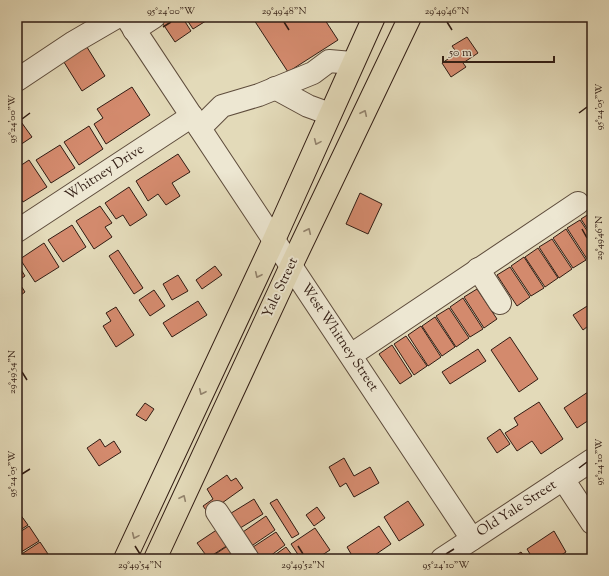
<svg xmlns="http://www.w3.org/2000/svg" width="609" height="576" font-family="'Sorts Mill Goudy',serif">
<rect width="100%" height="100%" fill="#e3dab9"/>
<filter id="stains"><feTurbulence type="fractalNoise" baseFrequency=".005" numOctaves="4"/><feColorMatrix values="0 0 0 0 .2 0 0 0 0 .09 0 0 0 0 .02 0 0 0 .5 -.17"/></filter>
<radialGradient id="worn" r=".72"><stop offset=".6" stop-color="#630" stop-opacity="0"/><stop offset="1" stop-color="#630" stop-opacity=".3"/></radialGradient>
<!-- building -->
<g fill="#d38a6d" stroke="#311c13">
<polygon points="167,17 182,17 191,31 175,42 161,21"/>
<polygon points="185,17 208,17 209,19 193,29"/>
<polygon points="252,17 323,17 338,40 288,72"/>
<polygon points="467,37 478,53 463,63 466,67 451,77 442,63 457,53 452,46"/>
<polygon points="85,44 105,76 82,91 62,59"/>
<polygon points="132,87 150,115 106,144 94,124 103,118 97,109"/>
<polygon points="19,119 32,137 17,147 17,120"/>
<polygon points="89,126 103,149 79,165 64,142"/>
<polygon points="60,145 75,168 51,183 36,160"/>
<polygon points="178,154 190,172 172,183 180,196 166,205 158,194 148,201 136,181"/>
<polygon points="29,160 47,187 23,202 17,193 17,182 18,181 17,179 17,168"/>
<polygon points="129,187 147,215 130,226 123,215 116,219 105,203"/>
<polygon points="360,193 382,204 368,234 346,224"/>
<polygon points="100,206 112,223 105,227 112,237 94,249 76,221"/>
<polygon points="592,212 592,236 581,219"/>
<polygon points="580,220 592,238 592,256 587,259 567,228"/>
<polygon points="72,225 86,247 63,262 48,240"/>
<polygon points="566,229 586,260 573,268 553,238"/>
<polygon points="552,239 572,269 559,278 539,247"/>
<polygon points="44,243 59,267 35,282 20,259"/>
<polygon points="538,248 558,278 545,287 525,257"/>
<polygon points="118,250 143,288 134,294 109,256"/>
<polygon points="524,257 544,288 531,296 511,266"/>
<polygon points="17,263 25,276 18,281 25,292 17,298"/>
<polygon points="215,266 222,275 202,289 196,280"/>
<polygon points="510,267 530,297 517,306 497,275"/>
<polygon points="178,275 188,291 172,300 163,284"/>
<polygon points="477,289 497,319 484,328 464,297"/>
<polygon points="154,290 165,306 150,316 139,300"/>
<polygon points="463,298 483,329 470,337 450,307"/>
<polygon points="198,301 207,315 172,337 163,323"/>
<polygon points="592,303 592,323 583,330 573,315"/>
<polygon points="116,307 134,335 116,347 103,326 111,321 106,313"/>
<polygon points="449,308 469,338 456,347 436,316"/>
<polygon points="435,317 455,347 442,356 422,326"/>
<polygon points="421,326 441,357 428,366 408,335"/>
<polygon points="406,336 427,366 414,375 394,344"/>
<polygon points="510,337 538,379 519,392 491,350"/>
<polygon points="392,345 412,376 400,384 379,354"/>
<polygon points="478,349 486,361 450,384 442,372"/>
<polygon points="588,392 592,398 592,418 577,428 564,408"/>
<polygon points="539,402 563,439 541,454 532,441 517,451 505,433 518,425 514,418"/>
<polygon points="145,403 154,409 146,421 136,415"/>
<polygon points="500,429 510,444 497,453 487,438"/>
<polygon points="100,439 105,447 114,441 121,452 99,466 87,448"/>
<polygon points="344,458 354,476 370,467 379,483 354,497 346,483 340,487 329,467"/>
<polygon points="227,475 231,481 236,478 243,488 208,513 203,506 213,499 207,489"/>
<polygon points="254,499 263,514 237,530 228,515"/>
<polygon points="277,499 299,534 292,538 270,503"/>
<polygon points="408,501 424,525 399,541 384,517"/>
<polygon points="317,507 325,518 314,526 306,515"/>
<polygon points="17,510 28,525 17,532"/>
<polygon points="266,516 275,530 250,547 240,534"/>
<polygon points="29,526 39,541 18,554 17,534"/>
<polygon points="379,526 391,544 369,559 354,559 347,547"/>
<polygon points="315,528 330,550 316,559 301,559 291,544"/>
<polygon points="218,529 228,545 208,558 197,543"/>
<polygon points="554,531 566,552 555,559 533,559 527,549"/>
<polygon points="276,532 285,545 266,559 257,559 250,549"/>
<polygon points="40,542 50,557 48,559 17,559 17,557"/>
<polygon points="229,545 238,559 208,559"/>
<polygon points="286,547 295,559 269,559"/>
<polygon points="521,552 526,559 510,559"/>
</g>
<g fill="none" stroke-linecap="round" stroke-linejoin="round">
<!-- minor casing -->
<g stroke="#5e4c3c" stroke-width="24">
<g id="minor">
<polyline points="126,17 472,539"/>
<polyline points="134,30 154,17"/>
<polyline points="17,80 74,42 117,17"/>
<polyline points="275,88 308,106 330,114"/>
<polyline points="200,128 222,106 259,95 313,73 329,61 352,63"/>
<polyline points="17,231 192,116"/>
<polyline points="478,269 500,303"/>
<polyline points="351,355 578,203"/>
<polyline points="563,479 592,523"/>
<polyline points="217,512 248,559"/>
<polyline points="442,559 592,460"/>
</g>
</g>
<!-- major casing -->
<g stroke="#311c13" stroke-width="24">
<g id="major">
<polyline points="125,559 274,240 374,17"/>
<polyline points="155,559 291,266 410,17"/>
</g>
</g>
<!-- minor -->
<use href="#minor" stroke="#ede7d2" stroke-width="22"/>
<!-- major -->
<use href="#major" stroke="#e3dab9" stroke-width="22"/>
</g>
<!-- one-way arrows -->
<defs><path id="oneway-chevron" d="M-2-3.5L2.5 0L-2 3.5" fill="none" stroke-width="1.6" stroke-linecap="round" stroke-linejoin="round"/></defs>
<g stroke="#93846e">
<use href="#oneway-chevron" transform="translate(364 113) rotate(-65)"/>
<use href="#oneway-chevron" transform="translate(317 142) rotate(114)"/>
<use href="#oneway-chevron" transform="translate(308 231) rotate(-65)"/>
<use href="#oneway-chevron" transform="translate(258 275) rotate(115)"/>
<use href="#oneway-chevron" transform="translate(202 392) rotate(115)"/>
<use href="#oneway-chevron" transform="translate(183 498) rotate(-65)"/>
<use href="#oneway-chevron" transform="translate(135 536) rotate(114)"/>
</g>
<!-- ticks -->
<path fill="none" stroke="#311c13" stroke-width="1.5" d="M284 22 289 30M447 22 452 30M163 27 171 22M579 113 587 107M22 119 30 113M582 229 587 238M22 372 27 380M579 468 587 462M22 474 30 469M135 546 140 554M298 546 303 554M446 554 454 549"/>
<g text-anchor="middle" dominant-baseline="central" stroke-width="4" stroke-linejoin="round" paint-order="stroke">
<!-- street labels -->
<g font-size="14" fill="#311c13" stroke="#ede7d2">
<text transform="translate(105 173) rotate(-33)">Whitney Drive</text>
<text transform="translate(281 288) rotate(-65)">Yale Street</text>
<text transform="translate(339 338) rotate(56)">West Whitney Street</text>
<text transform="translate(517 509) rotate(-33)">Old Yale Street</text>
</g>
</g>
<!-- margin -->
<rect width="609" height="576" fill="none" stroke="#e3dab9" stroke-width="44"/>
<!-- scale -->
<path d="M443 56v6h111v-6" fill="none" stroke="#311c13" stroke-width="2"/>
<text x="449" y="56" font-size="12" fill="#311c13" stroke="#ede7d2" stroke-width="3" paint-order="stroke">50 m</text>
<rect x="22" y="22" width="565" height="532" fill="none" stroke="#311c13" stroke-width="1.5"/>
<g font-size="10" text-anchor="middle" fill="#311c13">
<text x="171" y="14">95°24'00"W</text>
<text x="284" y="14">29°49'48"N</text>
<text x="447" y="14">29°49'46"N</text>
<text transform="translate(598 107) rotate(-90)" y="4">95°24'05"W</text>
<text transform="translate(11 119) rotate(-90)" y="4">95°24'00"W</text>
<text transform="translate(598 238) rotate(-90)" y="4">29°49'46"N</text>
<text transform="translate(11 372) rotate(-90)" y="4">29°49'54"N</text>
<text transform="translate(598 462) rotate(-90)" y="4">95°24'10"W</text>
<text transform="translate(11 474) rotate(-90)" y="4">95°24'05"W</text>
<text x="140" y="568">29°49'54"N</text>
<text x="303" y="568">29°49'52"N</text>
<text x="446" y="568">95°24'10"W</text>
</g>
<rect width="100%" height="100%" filter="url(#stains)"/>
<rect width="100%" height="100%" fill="url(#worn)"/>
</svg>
